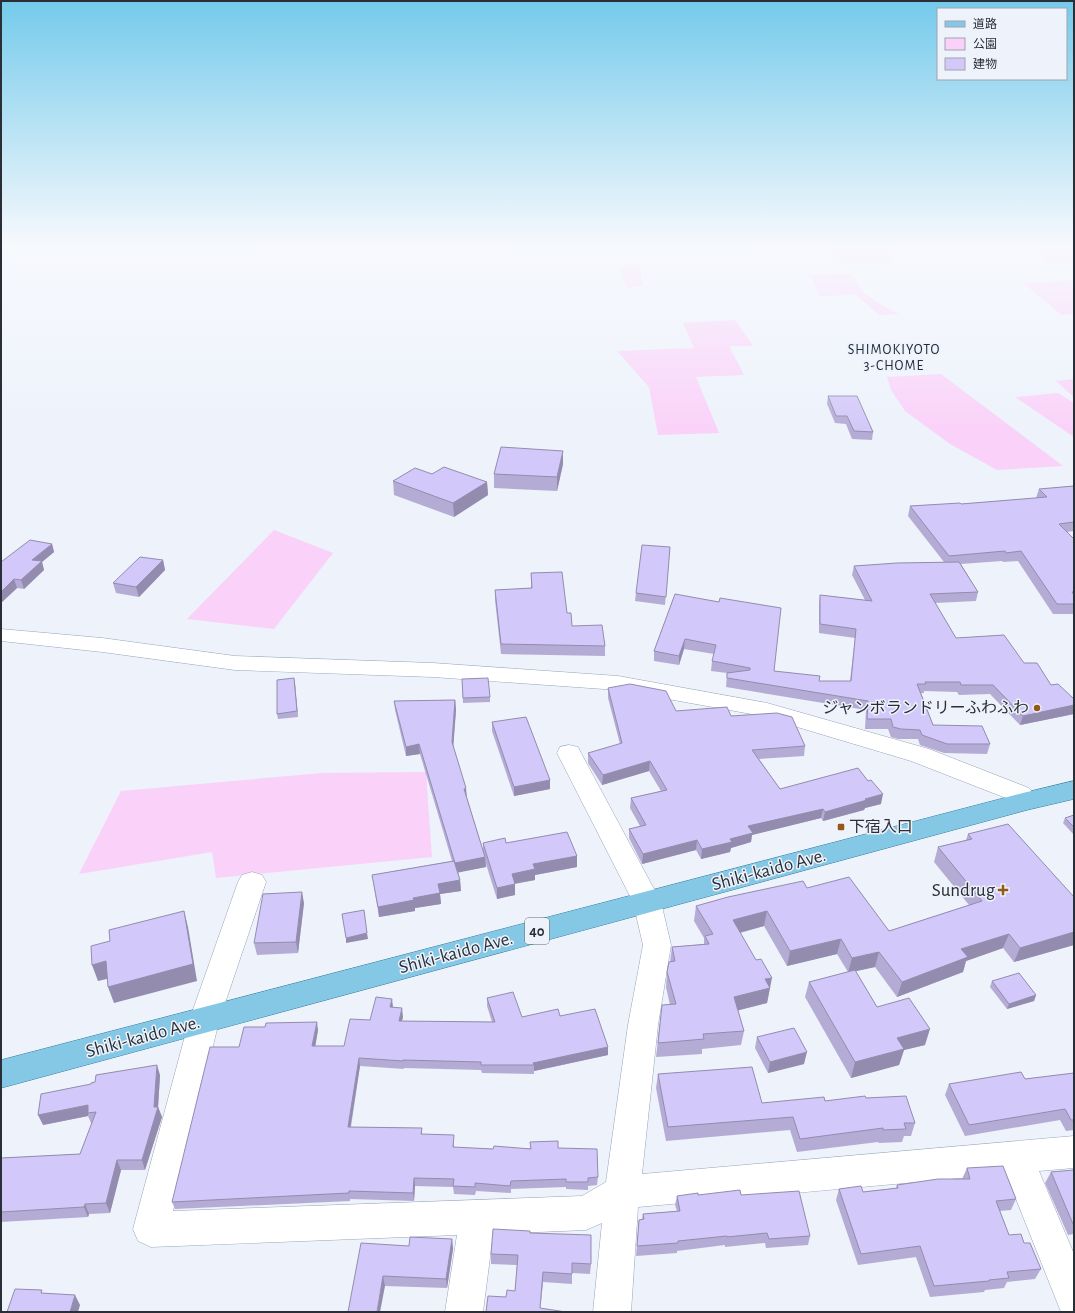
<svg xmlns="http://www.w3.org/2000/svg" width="1075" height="1313" font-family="'Alegreya Sans','Noto Sans JP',sans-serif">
<rect width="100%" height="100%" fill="#edf2fb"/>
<!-- green -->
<g fill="#fad1f9">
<polygon points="829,248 886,248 944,251 936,254 883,250 894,263 841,263"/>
<polygon points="1031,248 1074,248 1074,263 1047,263"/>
<polygon points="639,264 643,285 627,288 618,267"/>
<polygon points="851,274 864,293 883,306 899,314 879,315 855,294 820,297 810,275"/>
<polygon points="1074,280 1074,314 1062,315 1023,283"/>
<polygon points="735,320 753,346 729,346 744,375 696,377 719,433 658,435 649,387 617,351 694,348 683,323"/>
<polygon points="941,374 1063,466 997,470 950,444 905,411 891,390 887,377"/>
<polygon points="1074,379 1074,397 1056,381"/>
<polygon points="1058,393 1074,403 1074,437 1015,397"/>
<polygon points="274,530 333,553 274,629 187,619"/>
<polygon points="426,772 432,857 216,878 212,852 79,874 121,791 322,773"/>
</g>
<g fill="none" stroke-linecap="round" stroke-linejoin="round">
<!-- minor casing -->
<g stroke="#98a4b9" stroke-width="1">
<g id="minor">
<path d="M1 629 102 638 235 656 433 663 618 676 767 703 929 749 1029 788 1040 801 1036 807C1025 811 1019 809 1011 800L911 761 757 715 618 690 433 677 235 670 102 652 1 641Z"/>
<polygon points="569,745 578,747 581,753 661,902 671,945 658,1025 642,1174 1074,1136 1074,1168 1039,1171 1074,1254 1074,1312 1061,1312 1006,1174 638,1207 631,1312 593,1312 602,1223 586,1230 493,1234 483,1312 445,1312 457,1235 151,1247 138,1241 133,1229 189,1021 238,882 242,875 252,872 262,875 266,882 219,1021 173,1211 582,1196 606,1182 628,1025 643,945 633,902 557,753 560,747"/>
</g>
</g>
<!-- primary casing -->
<g stroke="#307b9c" stroke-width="1">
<polygon id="primary" points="1074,781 1074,799 1027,810 1,1088 1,1060 1027,792"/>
</g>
<!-- minor -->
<use href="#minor" fill="#fff" fill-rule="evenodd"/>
<!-- primary -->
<use href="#primary" fill="#85c8e5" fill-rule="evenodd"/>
</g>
<!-- wall -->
<g fill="#b5acd6">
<polygon points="828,396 873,432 872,440 852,439 846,424 835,423 827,404"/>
<polygon points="563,451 563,464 557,491 494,488 494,474"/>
<polygon points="432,474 487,482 488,495 454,517 394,495 393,481"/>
<polygon points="1074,486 1074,531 1067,532 1074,539 1074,614 1053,614 1018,561 1003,562 1002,561 961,564 978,592 976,601 935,603 956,638 1024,663 1051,685 1074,699 1074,714 1020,725 990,694 959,695 957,692 924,691 924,693 921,693 933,725 990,744 987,754 944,753 920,745 918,739 898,739 891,737 888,729 865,729 866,710 726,687 727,673 711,671 712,661 714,654 684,649 679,665 654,661 654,651 675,594 774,671 819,681 850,681 855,638 819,633 819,604 820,595 865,600 852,575 854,566 944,562 908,516 910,506 961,504 1036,498 1039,489"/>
<polygon points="52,544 54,552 42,562 44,570 24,589 17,588 1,603 1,562"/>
<polygon points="670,547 665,605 635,601 636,593"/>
<polygon points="163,560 165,570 139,597 116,593 113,583"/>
<polygon points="531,573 567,613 572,626 605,646 605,656 501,654 495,600 495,590 531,588"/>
<polygon points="294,678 298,717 278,719 277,714"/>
<polygon points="462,679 490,697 490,702 463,703"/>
<polygon points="608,688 676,711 731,716 805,746 804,756 759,759 780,789 881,804 865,808 864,810 823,821 821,818 752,835 751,842 731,848 730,852 701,859 696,850 642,864 629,838 629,829 640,826 630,808 631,798 661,791 649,771 602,785 588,763 588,753 620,744 608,698"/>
<polygon points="455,700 456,710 453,745 467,798 483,850 483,843 506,843 577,856 577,867 535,875 535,880 515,884 515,895 497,899 485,861 486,867 458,872 460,880 461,891 440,894 441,904 415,908 415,911 379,917 372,875 452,861 420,754 406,756 395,710 394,701"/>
<polygon points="492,722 550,789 514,796 492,731"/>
<polygon points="1074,815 1074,835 1063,823 1065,818"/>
<polygon points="968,834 1074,897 1074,945 1014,962 1003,948 966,961 963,972 897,997 875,967 855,971 877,1007 925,1045 904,1050 899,1065 851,1078 805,997 809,982 848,972 837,954 787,966 764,926 740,933 770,987 767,1003 738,1010 744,1031 741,1045 702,1049 702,1054 656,1057 662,1005 670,1005 666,987 667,972 670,962 672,947 704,944 704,938 694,921 696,906 807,888 889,931 969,905 934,862 938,847 966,840"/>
<polygon points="304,903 298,953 257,955 254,943"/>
<polygon points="992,981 1036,995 1034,1001 1007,1009 990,987"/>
<polygon points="487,998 522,1017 560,1016 608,1055 534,1071 534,1074 482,1073 481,1070 404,1068 404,1069 360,1066 351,1127 422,1128 422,1134 454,1143 454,1148 493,1149 558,1148 598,1177 597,1185 588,1186 588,1190 566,1189 566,1187 511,1189 511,1193 476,1191 475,1195 454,1194 453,1187 415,1186 414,1201 350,1199 350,1201 175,1209 172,1202 239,1047 318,1030 315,1046 344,1046 370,1020 393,1007 403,1017 402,1021 492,1022 487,1006"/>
<polygon points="757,1037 804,1064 768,1073 755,1048"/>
<polygon points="1074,1073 1074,1130 1066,1131 1060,1120 965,1136 945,1095 949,1084 1025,1079"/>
<polygon points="658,1074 762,1103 825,1101 866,1098 915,1123 911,1136 904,1136 902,1142 879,1143 878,1142 797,1152 790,1130 666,1141 656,1088"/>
<polygon points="160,1075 158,1107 162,1117 145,1170 121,1170 110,1213 89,1214 88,1217 1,1222 1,1223 1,1158 80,1154 92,1123 91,1123 88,1116 43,1125"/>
<polygon points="967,1168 1016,1199 1011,1210 1000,1211 1009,1235 1024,1243 1041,1269 1035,1279 1007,1282 1004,1288 985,1290 984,1292 930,1297 916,1257 858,1265 836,1200 839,1189 863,1192 896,1188 897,1185 962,1179"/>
<polygon points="1074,1170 1074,1234 1068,1235 1045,1183 1051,1172"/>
<polygon points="741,1195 810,1236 808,1245 766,1248 765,1243 725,1247 725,1245 677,1251 677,1253 636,1256 639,1220 642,1219 643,1214 677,1211 675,1205 677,1196"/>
<polygon points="530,1233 591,1264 590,1274 572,1273 572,1284 543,1282 486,1312 515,1291 517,1265 491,1264 491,1254"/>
<polygon points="452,1239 453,1249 447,1288 385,1286 348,1312 409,1246"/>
</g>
<!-- shaded-wall -->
<g fill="#938cae">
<polygon points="563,451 563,464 557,491 557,477"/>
<polygon points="487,482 488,495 454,517 453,503"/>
<polygon points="52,544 54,552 42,562 44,570 24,589 21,580 32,560"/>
<polygon points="163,560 165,570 139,597 136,587"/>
<polygon points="14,579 17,588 1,603 1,592"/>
<polygon points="685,639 684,649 679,665 679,656"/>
<polygon points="294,678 295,683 298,717 297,711"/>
<polygon points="455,700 456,710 453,751 452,742"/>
<polygon points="1074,705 1074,714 1020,725 1023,716"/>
<polygon points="419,744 420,754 406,756 406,747"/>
<polygon points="650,761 649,771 602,785 603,775"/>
<polygon points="550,780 550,789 514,796 514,787"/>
<polygon points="466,788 467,798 464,789"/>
<polygon points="883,794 881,804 865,808 864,810 823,821 825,812 865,799"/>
<polygon points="823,809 821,818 752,835 751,842 731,848 730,852 701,859 702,849 730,839 748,826"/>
<polygon points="697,840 696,850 642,864 643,854"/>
<polygon points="577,856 577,867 535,875 535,880 512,884 512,874 533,864"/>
<polygon points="485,857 486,867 456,873 455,863"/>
<polygon points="460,880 461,891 440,894 441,904 415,908 415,911 379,917 378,907 413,898 438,884"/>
<polygon points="515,884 515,895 497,899 497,888"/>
<polygon points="302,892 304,903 298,953 296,942"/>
<polygon points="184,911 188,927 197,981 114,1003 108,987"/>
<polygon points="767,911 764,926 731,935 733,920"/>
<polygon points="1074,932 1074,945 1014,962 1020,948"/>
<polygon points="367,933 368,939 346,943 346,938"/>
<polygon points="1009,934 1003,948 966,961 963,972 897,997 902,982 961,949"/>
<polygon points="841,939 837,954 787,966 790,951"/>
<polygon points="879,952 875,967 848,973 852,958"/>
<polygon points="106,961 111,978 98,981 92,965"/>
<polygon points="772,978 767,1003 732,1012 734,997 765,979"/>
<polygon points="1036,995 1034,1001 1007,1009 1009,1004"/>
<polygon points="392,999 393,1007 390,1007"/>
<polygon points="402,1008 403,1017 399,1029 399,1021"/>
<polygon points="317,1022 318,1030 314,1054 312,1046"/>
<polygon points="930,1029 925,1045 904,1050 899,1065 851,1078 855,1062 897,1038"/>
<polygon points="608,1047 608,1055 534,1071 534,1065 533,1063"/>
<polygon points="807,1052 804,1064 768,1073 770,1062"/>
<polygon points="359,1058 360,1066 349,1135 348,1127"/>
<polygon points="157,1065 160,1075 158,1108 158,1107 162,1117 145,1170 142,1160 154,1107"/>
<polygon points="88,1105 88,1116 43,1125 38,1115"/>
<polygon points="117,1160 121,1170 110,1213 106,1203"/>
<polygon points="414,1178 415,1186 414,1201 413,1193"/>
<polygon points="85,1204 89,1214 88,1217 84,1207"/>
<polygon points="452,1239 453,1249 447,1288 446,1279"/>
<polygon points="543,1272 543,1282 540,1312"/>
<polygon points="383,1276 385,1286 380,1312 377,1312"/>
<polygon points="75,1295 80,1305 78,1312 70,1312"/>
</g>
<!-- building -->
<g fill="#d2c8f9" stroke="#938cae">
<polygon points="828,396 857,396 873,432 854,431 847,416 836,416"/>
<polygon points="501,447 563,451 557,477 494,474"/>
<polygon points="444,467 487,482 453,503 393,481 415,468 432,474"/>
<polygon points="1074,486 1074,522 1059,524 1074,539 1074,592 1072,592 1074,595 1074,604 1057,604 1021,551 1006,553 1005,551 949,556 910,506 960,503 961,504 1047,497 1039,489"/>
<polygon points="30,540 52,544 32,560 42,561 21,580 14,579 1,592 1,562"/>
<polygon points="642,545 670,547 666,597 636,593"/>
<polygon points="140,557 163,560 136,587 113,583"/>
<polygon points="959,562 978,592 930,594 956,638 1004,635 1024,663 1037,663 1051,685 1058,684 1074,699 1074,705 1023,716 993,685 961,685 960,682 925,682 926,684 917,684 933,725 982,726 990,744 947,744 922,735 920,730 901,729 893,727 891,719 867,719 868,701 727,678 727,673 750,670 750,668 712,661 716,645 685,639 679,656 654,651 675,594 719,602 720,598 781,608 774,671 820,676 819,681 851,681 856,629 820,624 820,595 872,601 854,566 897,563"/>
<polygon points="562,572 567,613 571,613 572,626 602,625 605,646 501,644 495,590 532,588 531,573"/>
<polygon points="294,678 297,711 277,714 277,680"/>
<polygon points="488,678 490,697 463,698 462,679"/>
<polygon points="630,684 666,691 676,711 727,707 731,716 777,713 792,717 805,746 752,750 780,789 858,768 868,781 871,780 883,794 865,799 867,800 825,812 823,809 748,826 753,833 730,839 732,842 702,849 697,840 643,854 629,829 646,825 631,798 667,790 650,761 603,775 588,753 622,743 608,688"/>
<polygon points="455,700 452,742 466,788 464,789 485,857 455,863 419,744 406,747 394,701"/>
<polygon points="526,717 550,780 514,787 492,722"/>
<polygon points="1074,815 1074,827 1065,818"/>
<polygon points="1008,824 1074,897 1074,932 1020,948 1009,934 961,949 968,957 902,982 879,952 852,958 841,939 790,951 767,911 733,920 756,960 761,959 772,978 765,979 770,988 734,997 744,1031 703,1034 704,1039 658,1043 662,1005 676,1004 667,972 669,962 675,961 672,947 709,944 705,936 713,934 696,906 728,897 803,881 807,888 849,877 889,931 982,901 938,847 972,839 968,834"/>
<polygon points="567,832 577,856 533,864 535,869 512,874 515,884 497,888 483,843 505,838 506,843"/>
<polygon points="454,861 460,880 438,884 440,893 413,898 414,900 378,907 372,875"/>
<polygon points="302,892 296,942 254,943 263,894"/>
<polygon points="364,910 367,933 346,938 342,914"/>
<polygon points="184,911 193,964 108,987 106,961 92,965 91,946 110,941 109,930"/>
<polygon points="855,970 877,1007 909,998 930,1029 897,1038 904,1049 855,1062 809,982"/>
<polygon points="1019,973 1036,995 1009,1004 992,981"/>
<polygon points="513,992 522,1017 558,1009 560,1016 595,1009 608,1047 533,1063 534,1065 481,1065 481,1062 403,1060 403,1061 359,1058 348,1127 422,1128 421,1134 454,1135 453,1147 493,1149 494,1146 531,1149 530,1142 558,1141 558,1148 597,1149 598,1177 588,1178 588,1182 566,1182 566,1179 511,1181 510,1186 475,1183 475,1187 453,1186 454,1179 414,1178 413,1193 349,1191 349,1193 172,1202 210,1047 239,1047 244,1027 265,1027 266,1023 317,1022 312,1046 344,1046 350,1019 370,1020 376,997 392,999 390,1007 402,1008 399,1021 495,1022 487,998"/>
<polygon points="794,1028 807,1052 770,1062 757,1037"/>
<polygon points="157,1065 154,1107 158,1107 142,1160 117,1160 106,1203 85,1204 84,1207 1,1212 1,1158 80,1154 96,1112 88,1113 88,1105 38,1115 41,1094 91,1084 91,1083 95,1082 96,1075"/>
<polygon points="752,1067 762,1103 824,1097 825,1101 865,1096 866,1098 906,1096 915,1123 904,1123 906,1129 883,1130 883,1128 800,1139 793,1117 668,1127 658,1074"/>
<polygon points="1021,1072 1025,1079 1074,1073 1074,1120 1071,1120 1065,1109 969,1125 949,1084"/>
<polygon points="1003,1166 1016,1199 996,1201 1009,1235 1021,1234 1024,1243 1030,1243 1041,1269 1007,1272 1009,1278 989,1280 989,1281 934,1286 920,1246 861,1254 839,1189 861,1186 863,1192 898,1188 897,1185 938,1179 970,1179 967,1168"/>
<polygon points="1074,1170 1074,1224 1073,1224 1051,1172"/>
<polygon points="740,1190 741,1195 799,1191 810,1236 769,1239 767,1233 727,1237 727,1236 678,1241 678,1243 637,1246 639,1220 644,1219 643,1214 680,1211 677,1196 698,1193 698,1195"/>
<polygon points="493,1229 530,1231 530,1233 591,1235 591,1264 572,1263 572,1274 543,1272 540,1308 566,1312 486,1312 488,1296 506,1297 507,1290 515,1291 518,1255 491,1254"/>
<polygon points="410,1237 452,1239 446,1279 383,1276 377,1312 348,1312 361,1243 409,1246"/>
<polygon points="15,1289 42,1290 41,1293 75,1295 70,1312 7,1312"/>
</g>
<!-- sky -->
<linearGradient id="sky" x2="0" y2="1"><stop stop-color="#74caeb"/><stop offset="0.57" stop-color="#f7f9fd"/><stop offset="1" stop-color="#f7f9fd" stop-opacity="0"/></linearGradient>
<rect width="1075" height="432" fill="url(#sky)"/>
<!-- markers -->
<g fill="#945917" stroke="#edf2fb" stroke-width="1.5">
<circle cx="1037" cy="708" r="4"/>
<rect x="837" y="823" width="8" height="8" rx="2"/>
<path d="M1001 884h4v4h4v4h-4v4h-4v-4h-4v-4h4z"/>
</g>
<g text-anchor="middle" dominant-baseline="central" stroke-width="3" stroke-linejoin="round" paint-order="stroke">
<!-- far-neighbourhood labels -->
<g font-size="14" letter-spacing="1" fill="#222b3c" stroke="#edf2fb">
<text x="894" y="350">SHIMOKIYOTO<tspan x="894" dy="16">3-CHOME</tspan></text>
</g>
<!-- shield labels -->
<rect fill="#edf2fb" stroke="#646a72" stroke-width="1" x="525" y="918" width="24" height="26" rx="3"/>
<g font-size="15" font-weight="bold" fill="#2a2f37">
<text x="537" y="931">40</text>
</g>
<!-- poi labels -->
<g font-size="16" fill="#2a2f37" stroke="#edf2fb" text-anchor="end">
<text x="1029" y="708">ジャンボランドリーふわふわ</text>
<text x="849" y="827" text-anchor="start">下宿入口</text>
</g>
<!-- near-street labels -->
<g font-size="19" fill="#2a2f37" stroke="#edf2fb">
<text transform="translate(769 870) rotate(-15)">Shiki-kaido Ave.</text>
<text transform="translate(456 953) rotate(-15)">Shiki-kaido Ave.</text>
<text transform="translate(143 1037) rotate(-15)">Shiki-kaido Ave.</text>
</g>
<!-- near-poi labels -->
<g font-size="19" fill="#2a2f37" stroke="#edf2fb" text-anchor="end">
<text x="995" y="890">Sundrug</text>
</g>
</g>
<!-- border -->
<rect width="1075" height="1313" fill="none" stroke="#2a2f37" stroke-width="4"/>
<!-- legend -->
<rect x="937" y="8" width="130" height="72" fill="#edf2fb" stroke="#9fa4ad"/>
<rect x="945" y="21" width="20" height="6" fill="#85c8e5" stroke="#9fa4ad"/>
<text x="973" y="28" font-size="12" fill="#2a2f37">道路</text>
<rect x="945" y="38" width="20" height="12" fill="#fad1f9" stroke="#9fa4ad"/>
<text x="973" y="48" font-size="12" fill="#2a2f37">公園</text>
<rect x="945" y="58" width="20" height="12" fill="#d2c8f9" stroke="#9fa4ad"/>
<text x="973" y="68" font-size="12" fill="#2a2f37">建物</text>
</svg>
